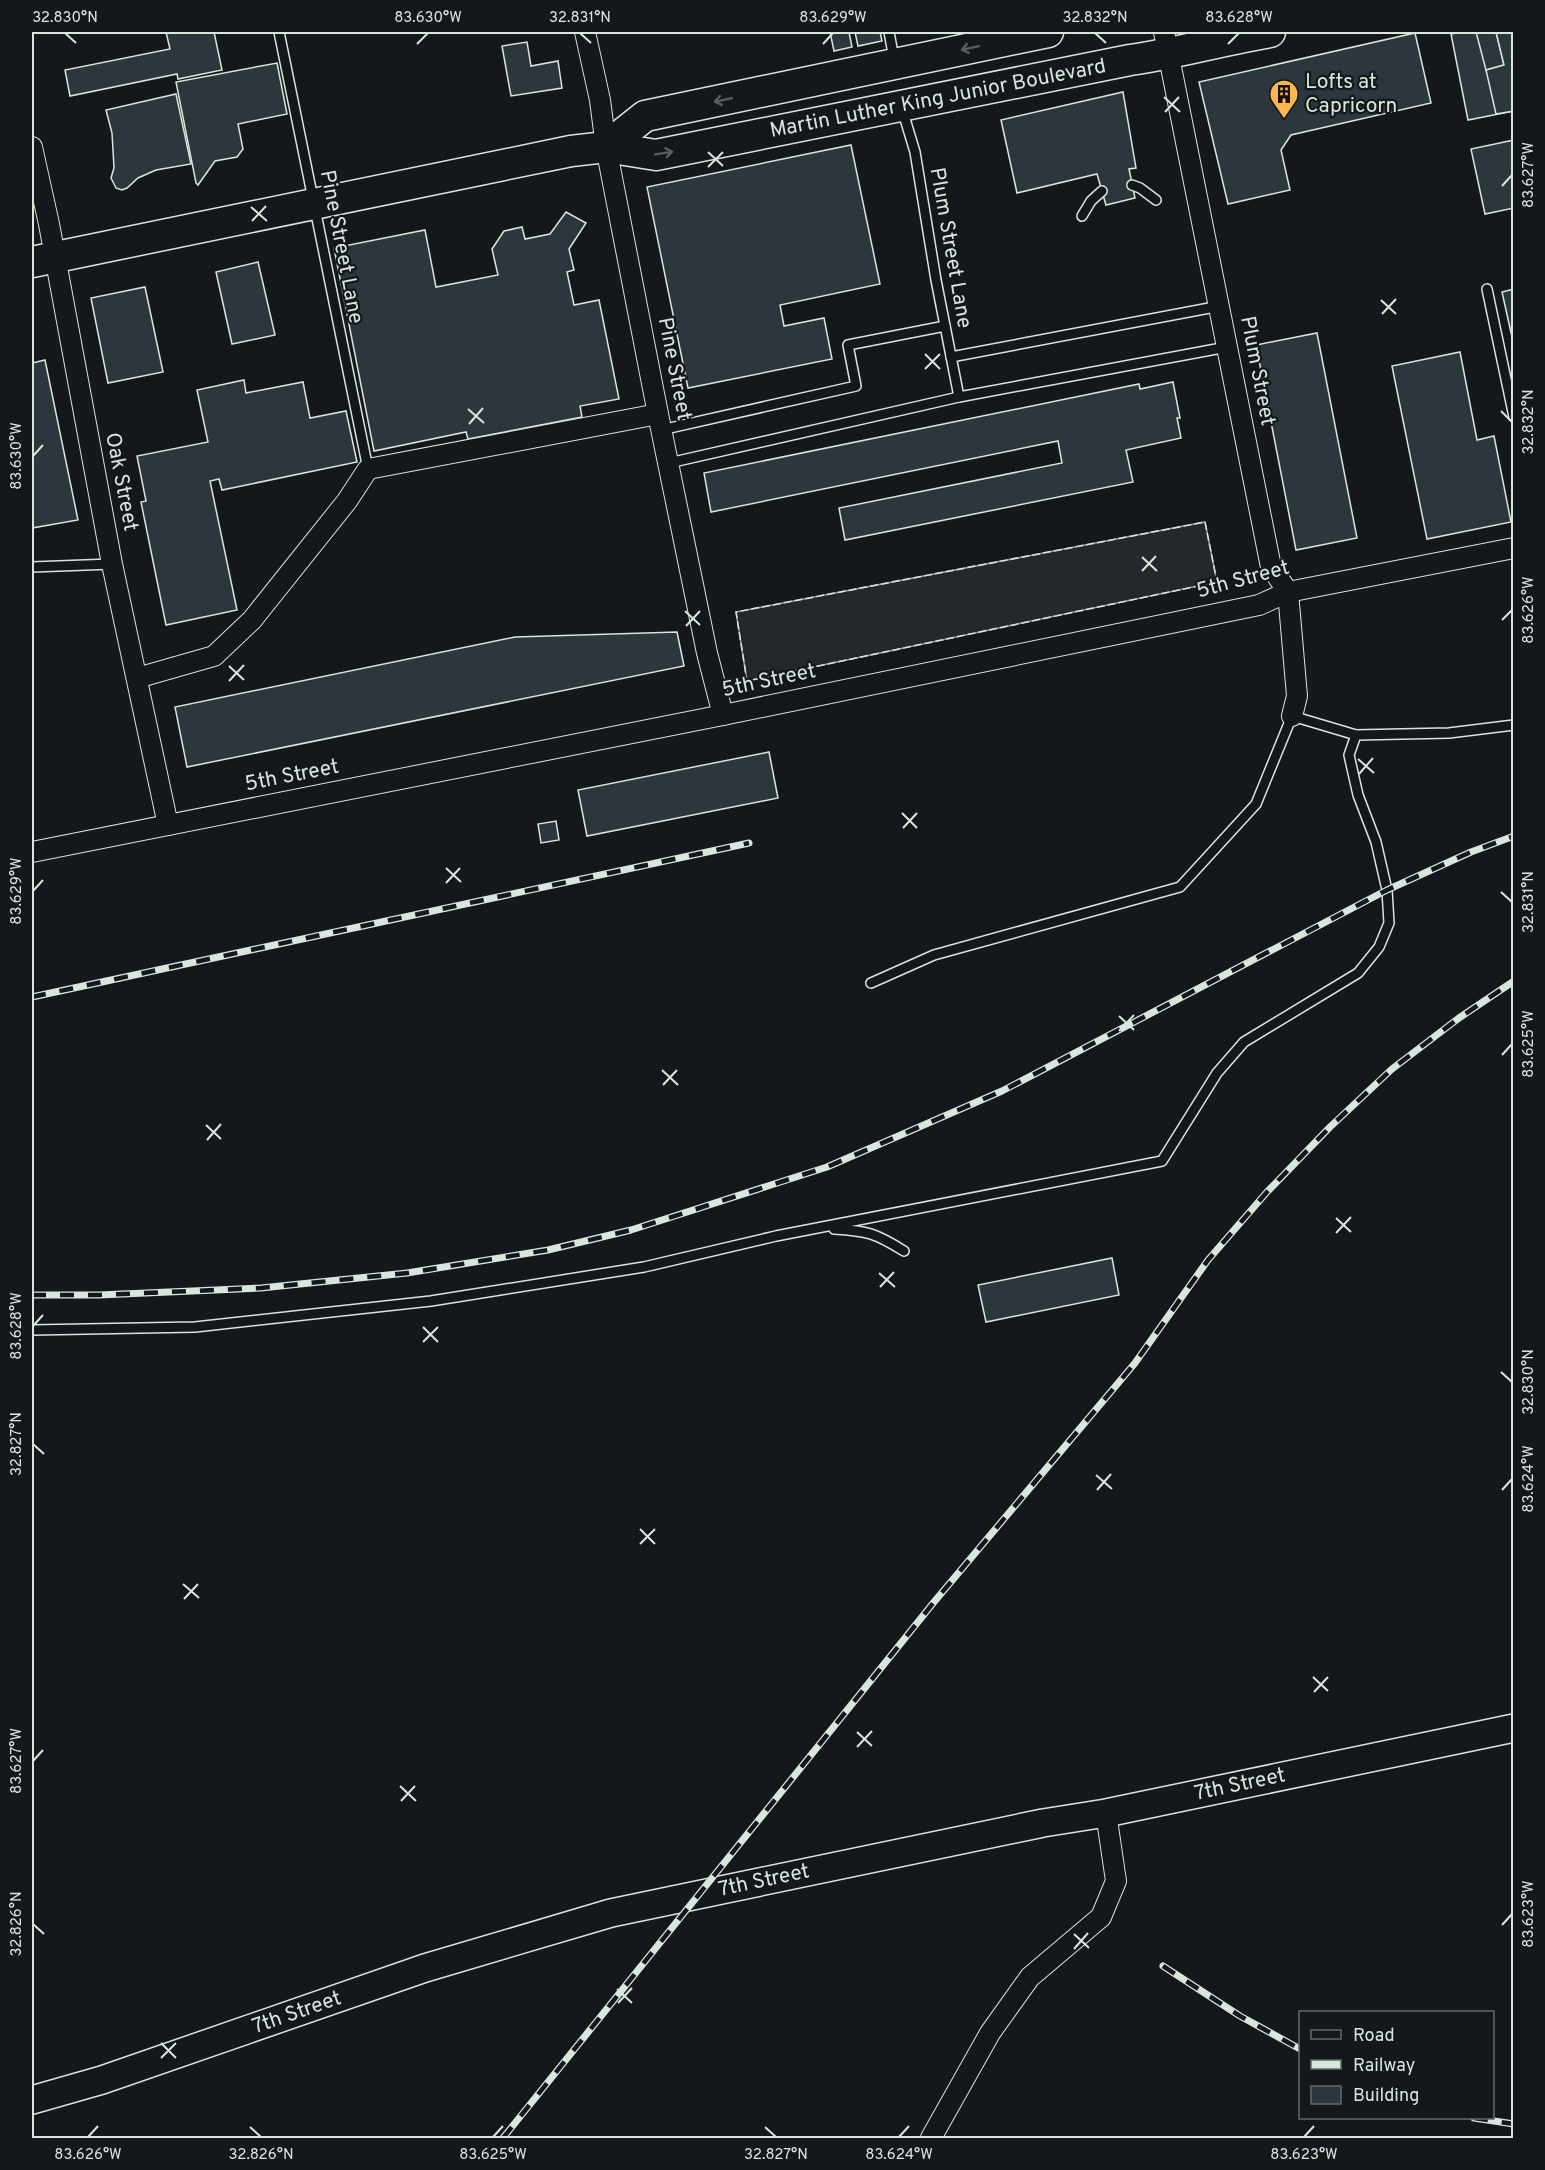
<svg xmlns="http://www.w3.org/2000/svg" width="1545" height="2170" font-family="Overpass,sans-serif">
<rect width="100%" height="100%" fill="#14181c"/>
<!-- parking -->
<polygon fill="#24282b" stroke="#939e99" stroke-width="1.5" points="1205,522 1217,582 747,681 736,612"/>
<!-- building -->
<g fill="#2c363c" stroke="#d8e6dc" stroke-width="1.5">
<polygon points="166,32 214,32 222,70 178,79 177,74 70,96 65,70 170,49"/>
<polygon points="830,32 849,32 852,47 834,51"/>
<polygon points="855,32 880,32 882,41 858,46"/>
<polygon points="1462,32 1514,32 1514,111 1468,120 1451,34"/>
<polygon points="1476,32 1496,32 1504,65 1486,70"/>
<polygon points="1496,32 1514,32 1514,111 1496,114 1486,70 1504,65"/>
<polygon points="1415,33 1431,103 1291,135 1281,150 1290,190 1228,204 1199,82"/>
<polygon points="527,42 531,66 558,61 562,88 511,96 502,46"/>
<polygon points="277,63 287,114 238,124 243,149 237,157 215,161 198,185 196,183 176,82"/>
<polygon points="1123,92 1136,168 1129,169 1135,198 1106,205 1097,174 1017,193 1001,120"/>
<polygon points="176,94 191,164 156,170 138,178 127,188 122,190 116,188 111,178 114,168 112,133 106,110"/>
<polygon points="1514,140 1514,208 1485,214 1471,149"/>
<polygon points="851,145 880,284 780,305 784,326 824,318 832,359 688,388 647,187"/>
<polygon points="566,212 586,223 569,249 574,270 567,272 574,305 599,300 619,399 580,406 582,417 468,439 466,432 374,451 334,248 425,230 436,287 498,275 492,249 504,231 522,227 525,239 550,234"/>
<polygon points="258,262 275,335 232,344 216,272"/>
<polygon points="145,287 163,372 108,383 91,298"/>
<polygon points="1514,289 1514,346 1502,292"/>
<polygon points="1317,333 1357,538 1296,550 1256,345"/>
<polygon points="1460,352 1477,440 1494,436 1511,522 1427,539 1392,366"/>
<polygon points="45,360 78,520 32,528 32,363"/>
<polygon points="244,380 246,393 303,382 310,418 346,411 357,462 222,490 219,479 210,481 237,610 166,625 141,502 146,501 137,456 208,442 197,390"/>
<polygon points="1173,382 1180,418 1177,418 1181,438 1126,450 1133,482 845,540 839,508 1062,463 1058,441 711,512 704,473 1139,384 1140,389"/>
<polygon points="677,632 684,666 187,767 175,707 515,637"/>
<polygon points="769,752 778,798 587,836 578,790"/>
<polygon points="556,821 559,840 541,843 538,824"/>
<polygon points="1112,1258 1119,1295 986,1322 978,1285"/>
</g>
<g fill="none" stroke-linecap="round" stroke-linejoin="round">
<!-- lane casing -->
<g stroke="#d8e6dc" stroke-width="12">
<g id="lane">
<polyline points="279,32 368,469"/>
<polyline points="889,32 894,59"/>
<polyline points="902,109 915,152 936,280 959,397"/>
<polyline points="1132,185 1140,188 1156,200"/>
<polyline points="1082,216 1091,201 1102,191"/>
<polyline points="1487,289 1514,417"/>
<polyline points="951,357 1220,306"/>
<polyline points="661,430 856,386 848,345 945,326"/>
<polyline points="669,463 959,397 1227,347"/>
<polyline points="32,567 112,564"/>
<polyline points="871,983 934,955 1180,887 1256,804 1292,716 1356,735 1449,733 1514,725"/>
<path d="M834 1229C868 1231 875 1233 904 1251"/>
<polyline points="32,1330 195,1327 431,1301 644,1267 776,1236 1162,1161 1217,1073 1244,1042 1358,973 1379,947 1389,923 1387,890 1376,842 1358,795 1349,755 1356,735"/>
</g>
</g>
<!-- street casing -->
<g stroke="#d8e6dc" stroke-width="22">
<g id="street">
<polyline points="585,32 600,100 606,147 658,414 707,653 723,715"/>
<polyline points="1164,32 1271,567 1288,592 1297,696 1292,716"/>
<polyline points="32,147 49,224 112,564 168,825"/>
<polyline points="137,678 214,656 252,620 347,501 368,469 658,414"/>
<polyline points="32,852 723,715 1259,605 1288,592 1514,548"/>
<polyline points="931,2138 990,2033 1030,1977 1101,1917 1116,1881 1106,1813"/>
</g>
</g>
<!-- secondary casing -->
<g stroke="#d8e6dc" stroke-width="30">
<polyline id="secondary" points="32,2100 102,2080 425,1968 611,1913 1043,1823 1106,1813 1514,1728"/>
</g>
<!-- primary casing -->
<g stroke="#d8e6dc" stroke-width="33">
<g id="primary">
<polyline points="606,147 645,116 1048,32"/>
<path d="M32 262 571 151 606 147 656 155 1130 60C1177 53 1223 40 1270 32"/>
</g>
</g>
<!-- lane -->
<use href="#lane" stroke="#14181c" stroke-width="9"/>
<!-- street -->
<use href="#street" stroke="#14181c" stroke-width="20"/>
<!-- secondary -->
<use href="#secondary" stroke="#14181c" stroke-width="27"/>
<!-- primary -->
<use href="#primary" stroke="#14181c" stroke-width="30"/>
<!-- rail casing -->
<g stroke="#d8e6dc" stroke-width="7">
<g id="rail">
<polyline points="32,997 749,843"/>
<polyline points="32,1295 99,1295 261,1288 407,1273 548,1250 631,1230 827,1167 1002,1091 1387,890 1471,852 1514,836"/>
<polyline points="1163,1966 1240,2016 1300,2049"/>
<polyline points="1474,2118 1514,2124"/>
<polyline points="503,2138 934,1602 1135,1363 1208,1260 1267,1192 1330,1127 1392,1069 1459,1018 1514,981"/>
</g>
</g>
<!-- rail -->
<use href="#rail" stroke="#14181c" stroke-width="4.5" stroke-dasharray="14" stroke-linecap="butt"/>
<!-- fence -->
<polygon stroke="#d8e6dc" stroke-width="1.5" stroke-dasharray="8 3" stroke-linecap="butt" points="1205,522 1217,582 747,681 736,612"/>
</g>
<!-- one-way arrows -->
<defs><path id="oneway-shaft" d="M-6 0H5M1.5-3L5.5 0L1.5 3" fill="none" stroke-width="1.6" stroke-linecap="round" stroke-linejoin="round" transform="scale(1.5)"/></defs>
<g stroke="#59605f">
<use href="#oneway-shaft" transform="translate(970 48) rotate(168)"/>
<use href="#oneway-shaft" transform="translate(723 100) rotate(168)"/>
<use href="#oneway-shaft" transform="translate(664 153) rotate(-9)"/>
</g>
<!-- ticks -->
<path fill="none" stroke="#d8e6dc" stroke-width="2" d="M65 33 76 43M580 33 591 43M1095 33 1106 43M417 44 428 33M823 44 833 33M1228 44 1239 33M1164 97 1180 112M1165 112 1179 97M708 152 723 166M708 167 723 152M1502 186 1512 175M251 207 267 221M252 221 266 206M1381 300 1396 314M1382 314 1396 299M925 354 940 369M925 369 940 354M468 409 484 423M1501 411 1512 422M469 424 483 408M33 456 43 445M1142 557 1157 571M1142 571 1156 556M685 611 700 625M1502 620 1512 610M686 626 700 611M229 666 244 680M229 681 244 665M1358 759 1374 773M1359 774 1373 758M902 813 917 828M903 828 917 813M446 868 461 882M446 883 460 868M33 891 43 880M1501 892 1512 902M1119 1016 1134 1030M1119 1031 1134 1015M1502 1055 1512 1044M662 1070 678 1085M663 1085 677 1070M206 1125 221 1139M207 1140 221 1124M1336 1218 1351 1232M1336 1233 1351 1217M879 1273 895 1287M880 1287 894 1272M33 1326 43 1315M423 1327 438 1342M423 1342 438 1327M1501 1372 1512 1382M33 1444 44 1454M1096 1475 1112 1489M1097 1490 1111 1474M1502 1490 1512 1479M640 1529 655 1544M640 1544 655 1529M183 1584 199 1598M184 1599 198 1584M1313 1677 1328 1691M1314 1692 1328 1677M857 1732 872 1746M857 1747 872 1731M33 1761 43 1750M400 1786 416 1801M401 1801 415 1786M33 1924 44 1934M1502 1925 1512 1914M1074 1934 1089 1948M1074 1949 1088 1933M617 1989 632 2003M618 2003 632 1988M161 2043 176 2058M161 2058 176 2043M250 2127 261 2137M765 2127 776 2137M88 2137 98 2126M493 2137 503 2126M899 2137 909 2126M1304 2137 1314 2126"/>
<!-- icons -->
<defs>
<g id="building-pin" transform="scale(1.5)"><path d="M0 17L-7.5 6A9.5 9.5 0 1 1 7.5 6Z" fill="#ffb74d" stroke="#14181c"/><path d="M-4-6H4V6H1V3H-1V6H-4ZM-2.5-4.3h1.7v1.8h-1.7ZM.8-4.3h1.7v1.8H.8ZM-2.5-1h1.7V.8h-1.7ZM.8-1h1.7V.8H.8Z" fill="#111"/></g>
</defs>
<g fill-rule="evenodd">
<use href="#building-pin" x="1284" y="94"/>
</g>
<g text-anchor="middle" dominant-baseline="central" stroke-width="4.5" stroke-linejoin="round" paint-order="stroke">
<!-- poi labels -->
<g font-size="21" fill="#d8e6dc" stroke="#14181c" text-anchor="start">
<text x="1305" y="82">Lofts at<tspan x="1305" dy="24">Capricorn</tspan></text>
</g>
<!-- street labels -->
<g font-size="21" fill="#d8e6dc" stroke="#14181c">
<text transform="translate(938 99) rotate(-11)">Martin Luther King Junior Boulevard</text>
<text transform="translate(341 247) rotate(79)">Pine Street Lane</text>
<text transform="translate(950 248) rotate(80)">Plum Street Lane</text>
<text transform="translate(674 369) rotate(79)">Pine Street</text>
<text transform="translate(1257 371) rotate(79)">Plum Street</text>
<text transform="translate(121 482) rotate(79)">Oak Street</text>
<text transform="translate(1243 580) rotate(-15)">5th Street</text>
<text transform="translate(769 681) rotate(-12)">5th Street</text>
<text transform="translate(292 776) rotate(-11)">5th Street</text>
<text transform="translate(1240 1785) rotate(-12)">7th Street</text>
<text transform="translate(764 1881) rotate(-12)">7th Street</text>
<text transform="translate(297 2013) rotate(-19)">7th Street</text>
</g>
</g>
<!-- border -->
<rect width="1545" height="2170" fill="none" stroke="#14181c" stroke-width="66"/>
<!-- legend -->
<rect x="1299" y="2011" width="195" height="108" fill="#14181c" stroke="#626a69" stroke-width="1.5"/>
<rect x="1311" y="2030" width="30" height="9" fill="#14181c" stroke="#626a69" stroke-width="1.5"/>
<text x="1353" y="2041" font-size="18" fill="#d8e6dc">Road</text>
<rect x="1311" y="2060" width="30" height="9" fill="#d8e6dc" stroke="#626a69" stroke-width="1.5"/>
<text x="1353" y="2071" font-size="18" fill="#d8e6dc">Railway</text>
<rect x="1311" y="2086" width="30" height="18" fill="#2c363c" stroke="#626a69" stroke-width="1.5"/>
<text x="1353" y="2101" font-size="18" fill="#d8e6dc">Building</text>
<rect x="33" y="33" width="1479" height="2104" fill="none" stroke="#d8e6dc" stroke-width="2"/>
<g font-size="15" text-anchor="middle" fill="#d8e6dc">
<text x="65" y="22">32.830°N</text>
<text x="428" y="22">83.630°W</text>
<text x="580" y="22">32.831°N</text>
<text x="833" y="22">83.629°W</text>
<text x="1095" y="22">32.832°N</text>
<text x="1239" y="22">83.628°W</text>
<text transform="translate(1528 175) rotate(-90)" y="5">83.627°W</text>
<text transform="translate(1528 422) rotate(-90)" y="5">32.832°N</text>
<text transform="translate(16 456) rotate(-90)" y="5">83.630°W</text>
<text transform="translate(1528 610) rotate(-90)" y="5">83.626°W</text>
<text transform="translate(16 891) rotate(-90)" y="5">83.629°W</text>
<text transform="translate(1528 902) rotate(-90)" y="5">32.831°N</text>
<text transform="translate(1528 1044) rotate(-90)" y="5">83.625°W</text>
<text transform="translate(16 1326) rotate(-90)" y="5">83.628°W</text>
<text transform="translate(1528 1382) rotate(-90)" y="5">32.830°N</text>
<text transform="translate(16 1444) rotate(-90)" y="5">32.827°N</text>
<text transform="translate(1528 1479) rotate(-90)" y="5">83.624°W</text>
<text transform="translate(16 1761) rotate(-90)" y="5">83.627°W</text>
<text transform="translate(1528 1914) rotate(-90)" y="5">83.623°W</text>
<text transform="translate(16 1924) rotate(-90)" y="5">32.826°N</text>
<text x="88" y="2159">83.626°W</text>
<text x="261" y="2159">32.826°N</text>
<text x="493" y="2159">83.625°W</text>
<text x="776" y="2159">32.827°N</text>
<text x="899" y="2159">83.624°W</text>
<text x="1304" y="2159">83.623°W</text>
</g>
</svg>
